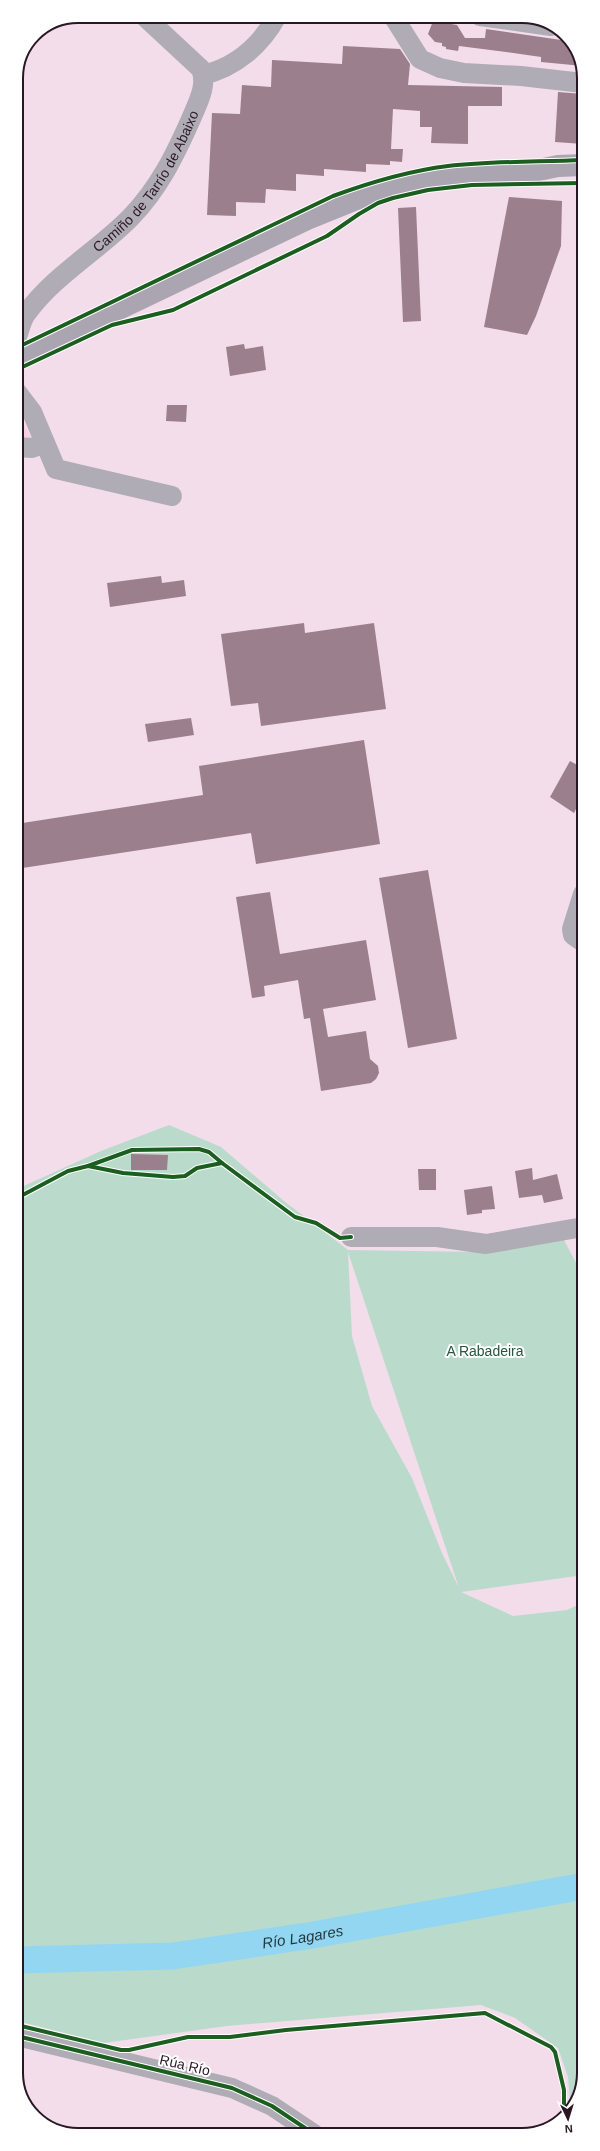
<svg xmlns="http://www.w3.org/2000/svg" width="600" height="2151" font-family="Helvetica,sans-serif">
<rect width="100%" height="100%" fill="#f3ddeb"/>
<!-- built -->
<polygon fill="#f8cee8" points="16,409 18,412 40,456 16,456"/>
<!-- green -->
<path fill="#badbcb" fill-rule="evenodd" d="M169 1125 221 1147 284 1201 348 1250 481 1252 563 1238 584 1278V1575L461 1592 513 1616 567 1610 584 1602V2073L571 2111 568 2077 558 2048 515 2018 481 2005 227 2026 104 2043 17 2021V1189L101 1151ZM348 1252 459 1588 442 1553 412 1478 372 1406 352 1336Z"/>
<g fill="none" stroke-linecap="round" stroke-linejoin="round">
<!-- river -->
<path stroke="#93d6f1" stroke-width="27" id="s1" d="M17 1960 173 1956 313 1935 584 1886"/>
</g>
<!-- building -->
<g fill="#9b7f8d">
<polygon points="433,21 457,25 465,38 485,38 486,29 568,41 583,66 541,62 541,57 506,52 459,46 458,51 446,49 446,47 442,46 442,43 435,42 428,34"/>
<polygon points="343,46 400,49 410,64 408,85 502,87 502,106 468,106 468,144 431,143 432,127 420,127 420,111 393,109 391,149 403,149 402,162 390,161 390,165 366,164 366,172 324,169 324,176 296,174 296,191 266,189 265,203 236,202 236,216 207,215 212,113 240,114 242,85 271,87 272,60 342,64"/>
<polygon points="558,92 583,94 583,144 555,142"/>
<polygon points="509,197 562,201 561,246 536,316 527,335 484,327"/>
<polygon points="416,207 421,321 403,322 398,208"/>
<polygon points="244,344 245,349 263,346 266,370 230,376 226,347"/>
<polygon points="167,405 187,405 186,422 166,421"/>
<polygon points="161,576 162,583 184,580 186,596 110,607 107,583"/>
<polygon points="304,623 305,633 374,623 386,709 261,726 258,703 231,706 221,634"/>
<polygon points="191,718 194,735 148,742 145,724"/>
<polygon points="364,740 380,844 256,864 251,833 16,869 16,824 203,795 199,766"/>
<polygon points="570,761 583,768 583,772 577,784 583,787 583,795 574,813 550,797"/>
<polygon points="428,870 457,1039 408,1048 379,878"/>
<polygon points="270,892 280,954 366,940 376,1000 323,1009 328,1037 366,1031 370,1059 378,1066 379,1073 376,1079 371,1083 321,1091 310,1018 304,1019 298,980 264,986 265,996 252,998 236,897"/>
<polygon points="131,1154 168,1155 167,1170 131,1170"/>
<polygon points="532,1168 533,1180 557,1174 563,1199 544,1203 542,1195 519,1198 515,1171"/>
<polygon points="418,1169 436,1169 436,1190 419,1190"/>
<polygon points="492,1186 495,1209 482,1210 482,1213 467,1215 464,1190"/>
</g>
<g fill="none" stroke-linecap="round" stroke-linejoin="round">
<!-- path -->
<polyline stroke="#a6a0a8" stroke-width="2.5" stroke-dasharray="3 3" stroke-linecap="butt" points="142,2047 188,2037 230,2037 286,2030 485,2013 551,2047 555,2052 564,2090 564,2115"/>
<!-- minor -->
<g stroke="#afacb5" stroke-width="20">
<polyline points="393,16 420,59 440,68 464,73 521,76 583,83"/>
<polyline points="480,16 551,26"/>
<path d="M203 75C236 67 261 45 277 16"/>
<path id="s2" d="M16 340C19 332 21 321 26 314 54 275 98 251 131 217 159 188 175 155 191 119 197 104 208 86 201 69L144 16"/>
<polyline points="16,391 32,412 56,469 172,496"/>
<polyline points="16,447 32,448 45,443"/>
<polyline points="583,894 572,929 573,935 583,942"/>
<polyline points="351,1237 437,1237 486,1244 583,1227"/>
<polyline points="17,2036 232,2088 272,2106 314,2134"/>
</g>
<!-- major -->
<polyline stroke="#aaa5b0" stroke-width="22" points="16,358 307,219 376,191 443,177 529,172 558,166 583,165"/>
<!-- cycleway casing -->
<g stroke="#fff" stroke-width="6">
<g id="cycleway">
<path d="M16 348 333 196C371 182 408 171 448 166 493 161 538 162 583 160"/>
<polyline points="16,370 112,325 173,310 327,236 359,214 378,203 393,198 428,190 472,185 583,183"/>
<polyline points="88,1166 132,1150 199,1149 209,1152 222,1163"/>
<polyline points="17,1198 68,1171 88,1166 123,1173 173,1177 185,1176 197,1168 222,1163 295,1217 316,1223 340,1238 351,1237"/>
<polyline points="17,2025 121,2050 129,2050 188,2037 230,2037 286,2030 485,2013 551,2047 555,2052 564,2090 564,2115"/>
<polyline points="17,2036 232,2088 272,2106 314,2134"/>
</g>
</g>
<!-- cycleway -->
<use href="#cycleway" stroke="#1b5e20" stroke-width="4"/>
</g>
<g text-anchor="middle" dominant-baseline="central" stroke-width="4" stroke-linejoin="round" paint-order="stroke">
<!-- street labels -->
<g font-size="14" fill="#291723" stroke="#fff">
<text stroke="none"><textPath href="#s2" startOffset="209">Camiño de Tarrío de Abaixo</textPath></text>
<text transform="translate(185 2065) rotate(13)">Rúa Río</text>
</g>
<!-- park labels -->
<g font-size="14" fill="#275740" stroke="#fff">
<text x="485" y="1351">A Rabadeira</text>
</g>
<!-- water labels -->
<g font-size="15" font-style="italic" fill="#1f373f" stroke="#fff">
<text stroke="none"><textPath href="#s1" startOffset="287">Río Lagares</textPath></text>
</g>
</g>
<!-- crop -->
<path d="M0 0H600V2151H0ZM78 23H522A55 55 0 0 1 577 78V2073A55 55 0 0 1 522 2128H78A55 55 0 0 1 23 2073V78A55 55 0 0 1 78 23Z" fill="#fff" fill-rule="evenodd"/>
<path fill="none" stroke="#291723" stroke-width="2" d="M78 23H522A55 55 0 0 1 577 78V2073A55 55 0 0 1 522 2128H78A55 55 0 0 1 23 2073V78A55 55 0 0 1 78 23Z"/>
<!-- north arrow -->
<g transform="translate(568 2119) rotate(176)" stroke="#ffffff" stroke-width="3" paint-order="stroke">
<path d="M0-3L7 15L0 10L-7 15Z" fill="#291723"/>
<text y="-6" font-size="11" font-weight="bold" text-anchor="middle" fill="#291723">N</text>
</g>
</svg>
